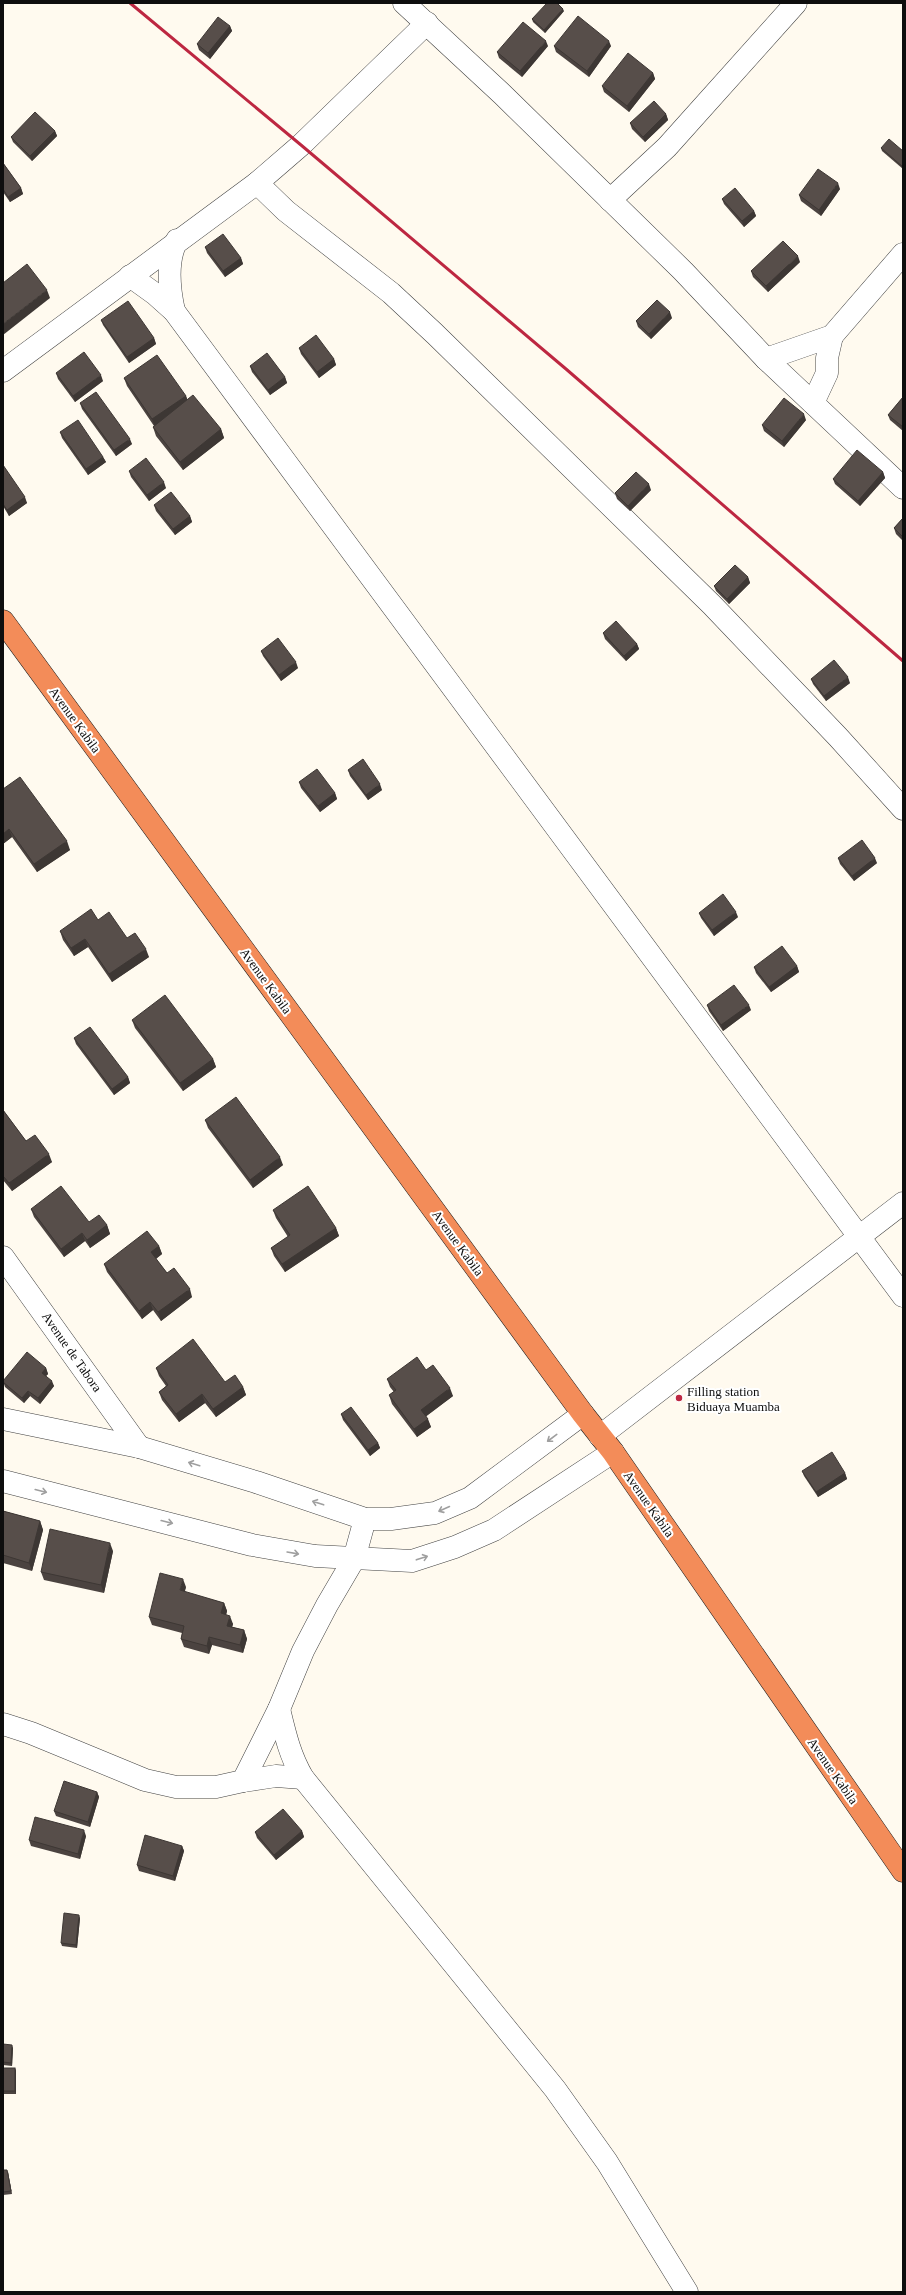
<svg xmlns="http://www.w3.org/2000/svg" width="906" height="2295" font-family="Georgia,serif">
<rect width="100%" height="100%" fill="#fffaef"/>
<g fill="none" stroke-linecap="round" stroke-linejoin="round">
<!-- minor casing -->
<g stroke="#414141" stroke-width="23">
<g id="minor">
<polyline points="404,3 502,94 683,271 766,359 903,488"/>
<polyline points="257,183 286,211 391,293 435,334 712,605 838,737 903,809"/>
<polyline points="610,200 667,147 796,3"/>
<polyline points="130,276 155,294 174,311 903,1296"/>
<path d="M174 311C169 288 166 261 177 240"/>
<polyline points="766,359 832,336 903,254"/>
<polyline points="3,371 257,183 301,145 427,23"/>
<polyline points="813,403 827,373 827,358 832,336"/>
<polyline points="3,1257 139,1447"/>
<polyline points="3,1419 139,1447 256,1482 365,1519 391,1519 435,1513 470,1498 583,1414"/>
<polyline points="600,1436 903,1203"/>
<polyline points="3,1481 252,1545 315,1556 412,1561 455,1547 494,1530 613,1452"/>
<path d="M279 1709C285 1734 290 1756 303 1778L555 2089 607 2162 687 2292"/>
<polyline points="3,1724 31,1733 145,1780 176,1787 216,1787 243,1781 279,1709 303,1651 327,1605 354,1559 365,1519"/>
<polyline points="243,1781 276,1776 303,1778"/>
</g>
</g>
<!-- highway casing -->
<g stroke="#1f1f1f" stroke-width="23">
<polyline id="highway" points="3,621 583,1414 613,1452 903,1871"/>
</g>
<!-- minor -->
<use href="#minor" stroke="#fff" stroke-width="22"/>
<!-- highway -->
<use href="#highway" stroke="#f38c59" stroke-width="22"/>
<!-- rail -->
<polyline stroke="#bd2741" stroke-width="3" points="130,3 301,145 566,369 903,661"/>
</g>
<!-- wall -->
<g fill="#4b4340">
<polygon points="564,11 545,33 533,22 532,19"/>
<polygon points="230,26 232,31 210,59 199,50 197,44"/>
<polygon points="548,46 522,77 499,58 497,52"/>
<polygon points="554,46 611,46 589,77 556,52"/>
<polygon points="653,73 655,79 629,112 604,92 602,86"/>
<polygon points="666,114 668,120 645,142 632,129 630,123"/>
<polygon points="55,131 57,136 32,161 13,142 11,137"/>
<polygon points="881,148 903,151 903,169 882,151"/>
<polygon points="3,163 21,188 23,194 10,202 3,192"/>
<polygon points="840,189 821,216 801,201 799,195"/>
<polygon points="722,199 754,211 756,216 744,227 724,204"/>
<polygon points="205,247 241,258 243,264 225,277 207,253"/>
<polygon points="800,262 768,292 753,277 751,271"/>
<polygon points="672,318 651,339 638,327 636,321"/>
<polygon points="101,320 154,338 156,344 129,363 103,325"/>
<polygon points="299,348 334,359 336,365 319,378 301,354"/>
<polygon points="250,366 285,377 287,383 270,395 252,372"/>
<polygon points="56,373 103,381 75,402 58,379"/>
<polygon points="124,378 186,396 187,399 221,429 224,438 183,470 156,436 153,427 154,426 127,386"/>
<polygon points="903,397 903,431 890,420 888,415"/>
<polygon points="80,403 132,444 116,456 82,409"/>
<polygon points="806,420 784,447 764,431 762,425"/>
<polygon points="60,432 103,457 106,462 88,475 62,438"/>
<polygon points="3,465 27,503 9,516 3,506"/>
<polygon points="129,471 166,488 149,501 131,477"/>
<polygon points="883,472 885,478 860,506 835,484 833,479"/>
<polygon points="651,490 630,511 617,499 615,493"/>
<polygon points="154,505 190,516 192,522 175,535 156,511"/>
<polygon points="903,518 903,541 896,534 894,528"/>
<polygon points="748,577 750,583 729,604 716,591 714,586"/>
<polygon points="603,633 637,644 639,649 626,661 605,639"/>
<polygon points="261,651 298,668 281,681 263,656"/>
<polygon points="811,679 850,683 826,701 813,684"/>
<polygon points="348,770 382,790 368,800 350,776"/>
<polygon points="299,782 335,793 337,799 320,812 301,788"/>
<polygon points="3,789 70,850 37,872 12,837 3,844"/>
<polygon points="838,858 877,863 854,881 840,864"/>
<polygon points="699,913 738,917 714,936 701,918"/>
<polygon points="98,920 127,938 149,957 112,982 88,947 74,956 63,940 60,931"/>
<polygon points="797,966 799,972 771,992 756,973 754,967"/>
<polygon points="707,1005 751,1010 723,1031 709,1011"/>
<polygon points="132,1020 213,1059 216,1067 183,1091 135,1028"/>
<polygon points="74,1038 128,1077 130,1083 114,1095 76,1044"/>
<polygon points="3,1110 26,1141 52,1162 12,1191 3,1180"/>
<polygon points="205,1120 283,1165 253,1188 208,1128"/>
<polygon points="31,1209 89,1222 107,1225 110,1234 90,1248 85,1241 64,1257 34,1217"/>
<polygon points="273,1210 336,1228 339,1236 285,1272 274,1256 271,1248 288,1237 276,1218"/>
<polygon points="159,1246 162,1254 156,1259 167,1273 192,1297 161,1321 153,1310 142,1319 107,1272 104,1264"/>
<polygon points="46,1368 48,1374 46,1376 54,1386 40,1404 30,1396 24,1403 5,1387 3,1381"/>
<polygon points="156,1368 225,1382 243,1387 246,1395 216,1417 205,1403 179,1422 162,1400 159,1392 166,1386 159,1376"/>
<polygon points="426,1370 453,1396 426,1416 431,1427 417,1437 392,1404 389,1395 394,1392 390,1387 387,1379"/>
<polygon points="341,1414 378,1443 380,1448 370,1456 343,1420"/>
<polygon points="802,1471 845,1473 847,1479 818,1497 804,1476"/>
<polygon points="3,1511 40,1521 43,1530 32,1571 3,1563"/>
<polygon points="113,1551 104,1593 44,1580 41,1572"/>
<polygon points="186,1587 184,1592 224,1603 227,1611 226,1615 233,1624 232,1627 244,1630 247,1639 243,1653 212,1645 209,1654 184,1647 181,1639 182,1633 152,1625 149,1617"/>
<polygon points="97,1792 99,1797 90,1827 56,1816 54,1811"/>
<polygon points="302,1831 304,1837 276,1860 257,1838 255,1832"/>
<polygon points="86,1836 80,1859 31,1846 29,1840"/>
<polygon points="182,1846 184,1851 175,1881 139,1871 137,1865"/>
<polygon points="80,1918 77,1948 62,1946 61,1943"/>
<polygon points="3,2044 13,2048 12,2066 3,2065"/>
<polygon points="3,2068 15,2068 16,2071 16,2094 3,2094"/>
<polygon points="3,2170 8,2172 12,2194 3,2195"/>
</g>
<!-- shaded-wall -->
<g fill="#3d3734">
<polygon points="563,9 564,11 545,33 544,30"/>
<polygon points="230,26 232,31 210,59 208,53"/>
<polygon points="546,41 548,46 522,77 520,71"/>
<polygon points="609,41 611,46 589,77 587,71"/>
<polygon points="653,73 655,79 629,112 627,106"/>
<polygon points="666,114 668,120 645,142 643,137"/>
<polygon points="55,131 57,136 32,161 30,156"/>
<polygon points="838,183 840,189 821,216 819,210"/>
<polygon points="21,188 23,194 10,202 8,197"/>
<polygon points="754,211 756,216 744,227 742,221"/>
<polygon points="798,256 800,262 768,292 766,286"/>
<polygon points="241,258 243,264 225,277 223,271"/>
<polygon points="47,290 50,298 3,335 3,324"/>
<polygon points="670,312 672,318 651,339 649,334"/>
<polygon points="154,338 156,344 129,363 127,357"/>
<polygon points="334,359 336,365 319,378 317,372"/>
<polygon points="101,375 103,381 75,402 73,396"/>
<polygon points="285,377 287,383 270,395 268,390"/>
<polygon points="186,396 189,404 155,427 152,419"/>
<polygon points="804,414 806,420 784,447 782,441"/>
<polygon points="221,429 224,438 183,470 180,462"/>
<polygon points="130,439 132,444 116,456 114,450"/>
<polygon points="103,457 106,462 88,475 86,469"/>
<polygon points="883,472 885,478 860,506 858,501"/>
<polygon points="164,482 166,488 149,501 147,495"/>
<polygon points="649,484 651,490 630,511 628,506"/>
<polygon points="25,497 27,503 9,516 7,510"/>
<polygon points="190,516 192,522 175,535 173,529"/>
<polygon points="748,577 750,583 729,604 727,599"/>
<polygon points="637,644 639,649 626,661 624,656"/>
<polygon points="296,662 298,668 281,681 279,675"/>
<polygon points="848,677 850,683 826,701 824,696"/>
<polygon points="380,784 382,790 368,800 366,795"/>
<polygon points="335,793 337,799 320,812 318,806"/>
<polygon points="9,829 12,837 3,844 3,834"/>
<polygon points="67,841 70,850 37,872 34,864"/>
<polygon points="875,858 877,863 854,881 852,876"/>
<polygon points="736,912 738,917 714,936 712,930"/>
<polygon points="85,939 88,947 74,956 71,948"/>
<polygon points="146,949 149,957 112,982 109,974"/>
<polygon points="797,966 799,972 771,992 769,987"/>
<polygon points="749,1005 751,1010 723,1031 721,1025"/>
<polygon points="213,1059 216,1067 183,1091 180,1083"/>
<polygon points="128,1077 130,1083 114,1095 112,1089"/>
<polygon points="49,1154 52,1162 12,1191 9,1183"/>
<polygon points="280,1157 283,1165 253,1188 250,1180"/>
<polygon points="107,1225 110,1234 90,1248 87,1240"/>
<polygon points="336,1228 339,1236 285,1272 282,1264"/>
<polygon points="82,1233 85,1241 64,1257 61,1249"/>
<polygon points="159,1246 162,1254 154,1260 151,1252"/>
<polygon points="190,1289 192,1297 161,1321 158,1312"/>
<polygon points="150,1302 153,1310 142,1319 139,1311"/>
<polygon points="46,1368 48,1374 44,1378 42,1373"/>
<polygon points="52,1381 54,1386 40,1404 38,1398"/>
<polygon points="243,1387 246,1395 216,1417 213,1409"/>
<polygon points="450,1388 453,1396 424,1418 421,1410"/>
<polygon points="28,1391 30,1396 24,1403 22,1398"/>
<polygon points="202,1394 205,1403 179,1422 176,1414"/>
<polygon points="428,1419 431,1427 417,1437 414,1429"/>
<polygon points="378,1443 380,1448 370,1456 368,1450"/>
<polygon points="845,1473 847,1479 818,1497 816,1492"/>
<polygon points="40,1521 43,1530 32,1571 29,1563"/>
<polygon points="110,1543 113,1551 104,1593 101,1585"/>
<polygon points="183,1579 186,1587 183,1599 180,1590"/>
<polygon points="224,1603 227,1611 224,1622 221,1613"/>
<polygon points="230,1616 233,1624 230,1634 227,1626"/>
<polygon points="244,1630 247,1639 243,1653 240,1645"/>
<polygon points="209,1637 212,1645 209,1654 207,1646"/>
<polygon points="97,1792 99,1797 90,1827 88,1822"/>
<polygon points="84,1830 86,1836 80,1859 78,1854"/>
<polygon points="302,1831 304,1837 276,1860 274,1855"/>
<polygon points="182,1846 184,1851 175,1881 173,1876"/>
<polygon points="79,1915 80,1918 77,1948 76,1945"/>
<polygon points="12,2045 13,2048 12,2066 11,2063"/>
<polygon points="15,2068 16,2071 16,2094 15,2091"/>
<polygon points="7,2170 8,2172 12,2194 11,2191"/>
</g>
<!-- building -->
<g fill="#574e4a" stroke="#3d3734">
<polygon points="547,3 557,3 563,9 544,30 532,19"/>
<polygon points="578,16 609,41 587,71 554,46"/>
<polygon points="218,17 230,26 208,53 197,44"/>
<polygon points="523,22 546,41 520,71 497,52"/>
<polygon points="628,53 653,73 627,106 602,86"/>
<polygon points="654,101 666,114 643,137 630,123"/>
<polygon points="35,112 55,131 30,156 11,137"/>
<polygon points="889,139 903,151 903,167 881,148"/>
<polygon points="3,163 21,188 8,197 3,189"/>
<polygon points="818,169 838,183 819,210 799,195"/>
<polygon points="735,188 754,211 742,221 722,199"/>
<polygon points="223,234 241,258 223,271 205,247"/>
<polygon points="783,241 798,256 766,286 751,271"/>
<polygon points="27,264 47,290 3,324 3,283"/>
<polygon points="657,300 670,312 649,334 636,321"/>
<polygon points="128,301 154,338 127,357 101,320"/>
<polygon points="316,335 334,359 317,372 299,348"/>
<polygon points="84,352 101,375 73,396 56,373"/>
<polygon points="267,353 285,377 268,390 250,366"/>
<polygon points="157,355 186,396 152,419 124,378"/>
<polygon points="96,392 130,439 114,450 80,403"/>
<polygon points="193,395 221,429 180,462 153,427"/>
<polygon points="903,397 903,427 888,415"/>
<polygon points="784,398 804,414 782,441 762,425"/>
<polygon points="78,420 103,457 86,469 60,432"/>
<polygon points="857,450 883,472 858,501 833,479"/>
<polygon points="146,458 164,482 147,495 129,471"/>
<polygon points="3,465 25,497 7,510 3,504"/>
<polygon points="636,472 649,484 628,506 615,493"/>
<polygon points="171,492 190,516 173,529 154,505"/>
<polygon points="903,518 903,537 894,528"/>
<polygon points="735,565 748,577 727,599 714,586"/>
<polygon points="616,621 637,644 624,656 603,633"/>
<polygon points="278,638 296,662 279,675 261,651"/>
<polygon points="834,660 848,677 824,696 811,679"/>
<polygon points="363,759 380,784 366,795 348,770"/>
<polygon points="317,769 335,793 318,806 299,782"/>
<polygon points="20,777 67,841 34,864 9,829 3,834 3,789"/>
<polygon points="862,840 875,858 852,876 838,858"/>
<polygon points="723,894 736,912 712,930 699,913"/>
<polygon points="91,909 98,920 109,912 127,938 135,933 146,949 109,974 85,939 71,948 60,931"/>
<polygon points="782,946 797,966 769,987 754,967"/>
<polygon points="734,985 749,1005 721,1025 707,1005"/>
<polygon points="165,995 213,1059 180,1083 132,1020"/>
<polygon points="90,1027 128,1077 112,1089 74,1038"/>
<polygon points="236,1097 280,1157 250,1180 205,1120"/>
<polygon points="3,1110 26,1141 35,1135 49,1154 9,1183 3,1176"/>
<polygon points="61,1186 89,1222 99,1215 107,1225 87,1240 82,1233 61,1249 31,1209"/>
<polygon points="308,1186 336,1228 282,1264 271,1248 290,1235 273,1210"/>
<polygon points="147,1231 159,1246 151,1252 167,1273 174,1268 190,1289 158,1312 150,1302 139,1311 104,1264"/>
<polygon points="193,1339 225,1382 235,1375 243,1387 213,1409 202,1394 176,1414 159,1392 168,1385 156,1368"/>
<polygon points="27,1352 46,1368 42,1373 52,1381 38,1398 28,1391 22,1398 3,1382 3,1381"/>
<polygon points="417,1357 426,1370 433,1365 450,1388 421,1410 428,1419 414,1429 389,1395 396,1390 387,1379"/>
<polygon points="351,1407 378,1443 368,1450 341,1414"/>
<polygon points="832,1452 845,1473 816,1492 802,1471"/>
<polygon points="3,1511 40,1521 29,1563 3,1555"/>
<polygon points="50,1529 110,1543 101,1585 41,1572"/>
<polygon points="160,1573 183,1579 180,1590 224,1603 221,1613 230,1616 227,1626 244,1630 240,1645 209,1637 207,1646 181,1639 184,1626 149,1617"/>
<polygon points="64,1781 97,1792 88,1822 54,1811"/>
<polygon points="283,1809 302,1831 274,1855 255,1832"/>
<polygon points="35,1817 84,1830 78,1854 29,1840"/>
<polygon points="145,1835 182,1846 173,1876 137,1865"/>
<polygon points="64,1913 79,1915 76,1945 61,1943"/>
<polygon points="3,2044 12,2045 11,2063 3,2062"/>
<rect x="3" y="2068" width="12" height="23"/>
<polygon points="3,2170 7,2170 11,2191 3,2192"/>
</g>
<!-- one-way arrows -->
<defs><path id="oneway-shaft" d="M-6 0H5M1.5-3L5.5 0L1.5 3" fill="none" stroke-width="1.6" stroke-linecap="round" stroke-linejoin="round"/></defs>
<g stroke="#9f9f9f">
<use href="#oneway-shaft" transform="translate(552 1438) rotate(143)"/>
<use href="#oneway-shaft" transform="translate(194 1464) rotate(-163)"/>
<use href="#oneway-shaft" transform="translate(41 1491) rotate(14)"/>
<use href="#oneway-shaft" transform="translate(318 1503) rotate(-162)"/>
<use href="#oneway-shaft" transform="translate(444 1509) rotate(156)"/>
<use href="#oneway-shaft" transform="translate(167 1522) rotate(14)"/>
<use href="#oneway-shaft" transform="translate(293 1553) rotate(10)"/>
<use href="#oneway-shaft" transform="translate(422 1558) rotate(-18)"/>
</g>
<!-- markers -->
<circle fill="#bd2741" stroke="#fff" stroke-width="1.5" cx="679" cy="1398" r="4"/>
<g text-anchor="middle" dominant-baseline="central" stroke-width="4" stroke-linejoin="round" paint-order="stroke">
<!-- street labels -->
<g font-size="13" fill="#0e0e0e" stroke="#fff">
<text transform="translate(75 720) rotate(54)">Avenue Kabila</text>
<text transform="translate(266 981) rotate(54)">Avenue Kabila</text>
<text transform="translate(458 1243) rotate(54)">Avenue Kabila</text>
<text transform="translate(72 1352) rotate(55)">Avenue de Tabora</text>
<text transform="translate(649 1504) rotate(55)">Avenue Kabila</text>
<text transform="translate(833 1771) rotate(55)">Avenue Kabila</text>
</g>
<!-- poi labels -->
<g font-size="13" fill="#0e0e0e" stroke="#fff" text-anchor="start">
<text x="687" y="1391">Filling station<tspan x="687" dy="15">Biduaya Muamba</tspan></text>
</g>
</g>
<!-- border -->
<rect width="906" height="2295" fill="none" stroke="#0e0e0e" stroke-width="8"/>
</svg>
